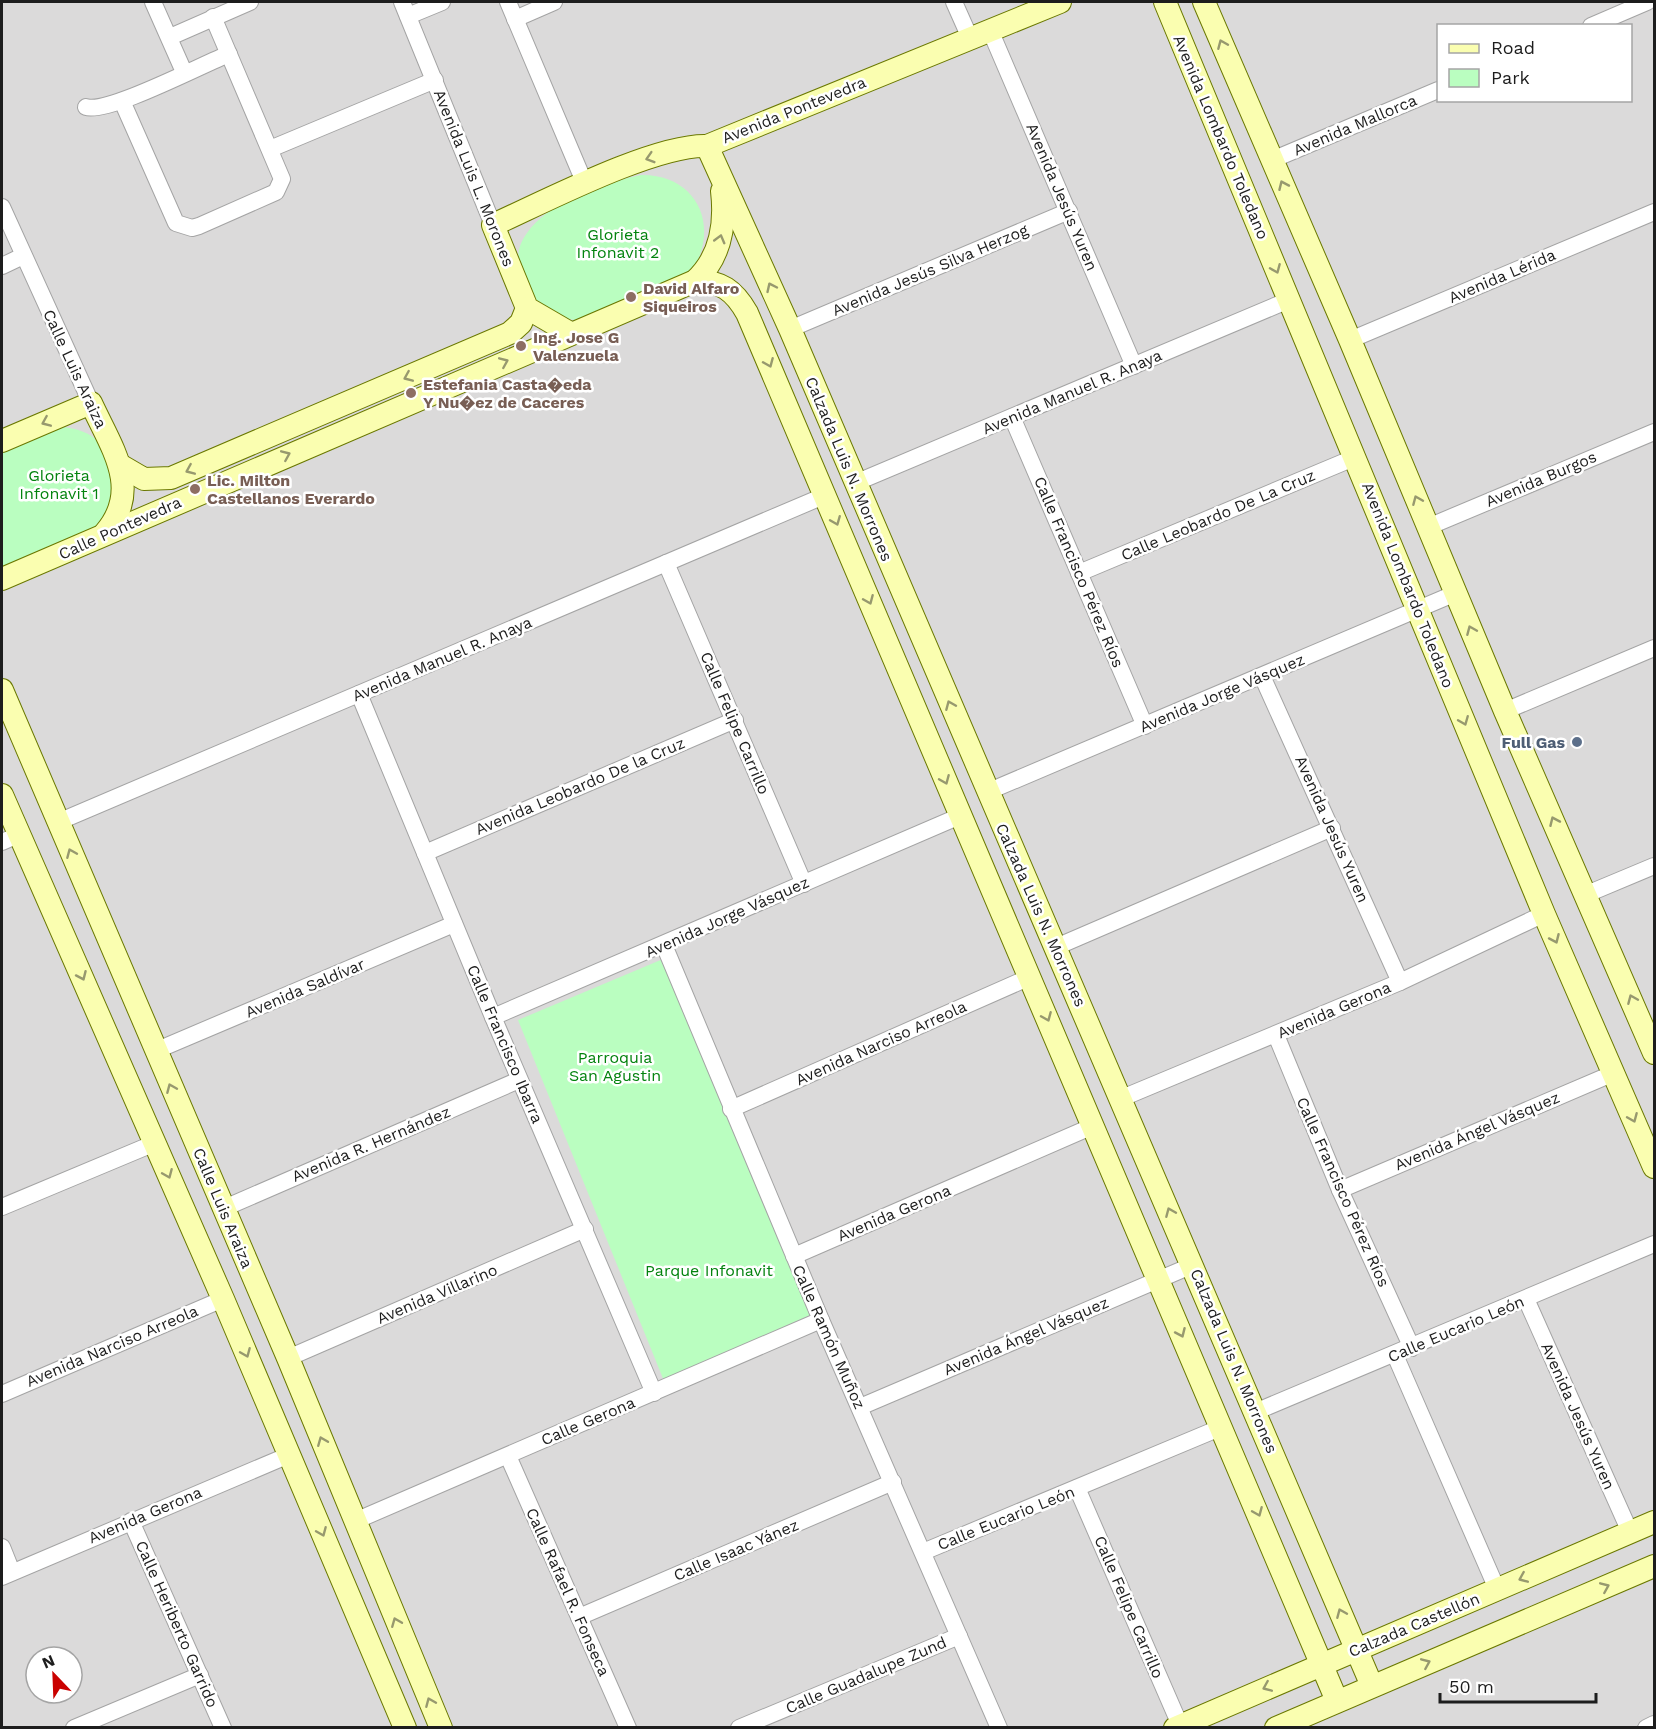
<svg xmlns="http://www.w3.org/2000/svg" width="1656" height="1729" font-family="'Work Sans',sans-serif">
<rect width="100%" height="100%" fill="#efebe2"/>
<!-- residential -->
<path fill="#dbdada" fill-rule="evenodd" d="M2 2H1654V1727H2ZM1438 26H1630V100H1438ZM36 1657H72V1693H36Z"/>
<!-- park -->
<g fill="#bafec0">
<path d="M641 175C696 174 721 225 692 271L584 320C570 321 553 316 540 308 536 305 533 297 531 292 520 272 511 255 527 233 548 202 605 182 641 175Z"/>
<path d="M52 426C109 429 108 454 114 502L95 529 2 568V447Z"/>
<polygon points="663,959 817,1312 664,1381 518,1020"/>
</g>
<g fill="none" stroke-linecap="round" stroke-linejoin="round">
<!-- street casing -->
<g stroke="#a4a4a4" stroke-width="18">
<g id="street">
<polyline points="153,2 184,72"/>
<polyline points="402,2 493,225"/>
<polyline points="508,2 585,184"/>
<polyline points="954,2 970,38"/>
<polyline points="408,16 442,2"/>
<polyline points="515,19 554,2"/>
<polyline points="1591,26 1647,2"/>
<polyline points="990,30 1134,366"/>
<polyline points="170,37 250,2"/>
<polyline points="122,101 176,223 192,228 199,226 276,192 282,179 213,17"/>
<path d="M86 107C108 114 203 64 229 54"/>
<polyline points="270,149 435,80"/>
<polyline points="1272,160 1438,90"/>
<polyline points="2,207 91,403"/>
<polyline points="2,266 23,256"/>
<polyline points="790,329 1069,211"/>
<polyline points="1350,340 1654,212"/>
<polyline points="1012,417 1145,726"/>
<polyline points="855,483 1289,300"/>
<polyline points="1428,527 1654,432"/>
<polyline points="666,563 804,884"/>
<polyline points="1079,573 1356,457"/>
<polyline points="1262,676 1400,982"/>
<polyline points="359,694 493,1017 654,1393"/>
<polyline points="1505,711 1654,648"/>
<polyline points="987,792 1456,593"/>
<polyline points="58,822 826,495"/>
<polyline points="2,842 18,835"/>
<polyline points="425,853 735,720"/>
<polyline points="1587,894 1654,866"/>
<polyline points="664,945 821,1320 999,1728"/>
<polyline points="1056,947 1332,828"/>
<polyline points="493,1017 960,816"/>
<polyline points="1276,1035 1340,1190 1412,1348"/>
<polyline points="155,1051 454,924"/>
<polyline points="1122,1098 1400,982 1544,914"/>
<polyline points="731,1109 1030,977"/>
<polyline points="1340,1190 1614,1073"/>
<polyline points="2,1207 155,1143"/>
<polyline points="222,1209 519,1080"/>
<polyline points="794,1256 1093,1126"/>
<polyline points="1526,1299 1630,1532"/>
<polyline points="1395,1355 1497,1589"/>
<polyline points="288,1358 585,1229"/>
<polyline points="2,1394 223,1299"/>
<polyline points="860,1407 1193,1265"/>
<polyline points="1255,1412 1654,1244"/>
<polyline points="508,1456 628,1728"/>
<polyline points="1077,1488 1180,1725"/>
<polyline points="131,1521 223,1728"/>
<polyline points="355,1521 821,1320"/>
<polyline points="2,1547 12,1572"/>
<polyline points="923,1552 1222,1427"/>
<polyline points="2,1577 289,1455"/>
<polyline points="579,1617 893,1482"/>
<polyline points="74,1728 200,1675"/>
<polyline points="739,1728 959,1636"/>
<polyline points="1646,1728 1654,1724"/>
</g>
</g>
<!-- secondary casing -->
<g stroke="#6a7800" stroke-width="24">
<g id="secondary">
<polyline points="1165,2 1544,914 1654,1167"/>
<polyline points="1204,2 1350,340 1505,711 1654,1053"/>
<polyline points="707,146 790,329 1372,1686"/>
<path d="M695 281C721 281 734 290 747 313L1337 1701"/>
<path d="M570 333 527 308 493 225C544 202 655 144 707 146L1060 2"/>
<path d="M2 441 91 403C111 447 143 489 105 533"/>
<polyline points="120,465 144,479 171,478 510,333 521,323 527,308"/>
<path d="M2 579 695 281C721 257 726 225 722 191"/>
<polyline points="2,690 288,1358 441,1728"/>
<polyline points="2,795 223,1299 405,1728"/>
<polyline points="1175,1728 1654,1522"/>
<polyline points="1276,1728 1654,1566"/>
</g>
</g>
<!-- street -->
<use href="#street" stroke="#fff" stroke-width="16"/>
<!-- secondary -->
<use href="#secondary" stroke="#fafeb0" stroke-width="22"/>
</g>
<!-- one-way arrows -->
<defs><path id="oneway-chevron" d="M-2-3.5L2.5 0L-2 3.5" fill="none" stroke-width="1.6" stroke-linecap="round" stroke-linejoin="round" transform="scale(1.5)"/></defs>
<g stroke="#97996e">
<use href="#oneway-chevron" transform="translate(1222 44) rotate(-113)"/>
<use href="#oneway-chevron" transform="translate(650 158) rotate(163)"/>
<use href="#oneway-chevron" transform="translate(1283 185) rotate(-114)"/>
<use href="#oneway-chevron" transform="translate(720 239) rotate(-75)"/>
<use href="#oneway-chevron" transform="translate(1276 269) rotate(67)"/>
<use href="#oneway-chevron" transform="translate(771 287) rotate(-115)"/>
<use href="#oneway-chevron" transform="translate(504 362) rotate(-23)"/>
<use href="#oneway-chevron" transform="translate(769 363) rotate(67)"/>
<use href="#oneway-chevron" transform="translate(408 377) rotate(157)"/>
<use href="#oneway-chevron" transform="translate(46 422) rotate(157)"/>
<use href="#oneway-chevron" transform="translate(286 455) rotate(-23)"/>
<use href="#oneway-chevron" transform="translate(190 470) rotate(157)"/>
<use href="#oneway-chevron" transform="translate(1417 500) rotate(-113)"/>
<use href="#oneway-chevron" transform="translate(836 521) rotate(68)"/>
<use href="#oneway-chevron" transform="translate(869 600) rotate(67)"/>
<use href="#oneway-chevron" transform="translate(1471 630) rotate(-113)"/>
<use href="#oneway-chevron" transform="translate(950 705) rotate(-113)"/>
<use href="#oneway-chevron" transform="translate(1464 721) rotate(68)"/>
<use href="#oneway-chevron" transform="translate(945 780) rotate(67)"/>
<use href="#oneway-chevron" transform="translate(1554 821) rotate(-114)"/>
<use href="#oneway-chevron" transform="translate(71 853) rotate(-113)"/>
<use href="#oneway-chevron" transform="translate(1555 939) rotate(66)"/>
<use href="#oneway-chevron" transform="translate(82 976) rotate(66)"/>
<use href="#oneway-chevron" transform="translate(1632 999) rotate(-113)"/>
<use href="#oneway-chevron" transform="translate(1047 1017) rotate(67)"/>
<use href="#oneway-chevron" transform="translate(171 1088) rotate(-113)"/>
<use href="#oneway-chevron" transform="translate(1633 1118) rotate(67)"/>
<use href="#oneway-chevron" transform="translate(168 1174) rotate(67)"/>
<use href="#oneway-chevron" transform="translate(1170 1212) rotate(-113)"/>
<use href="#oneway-chevron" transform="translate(1181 1333) rotate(66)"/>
<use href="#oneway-chevron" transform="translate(246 1353) rotate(67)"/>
<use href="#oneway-chevron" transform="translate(322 1441) rotate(-112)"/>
<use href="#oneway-chevron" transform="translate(1258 1512) rotate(67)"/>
<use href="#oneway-chevron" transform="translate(322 1532) rotate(67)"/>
<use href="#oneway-chevron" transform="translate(1523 1578) rotate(157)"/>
<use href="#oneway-chevron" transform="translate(1605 1587) rotate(-23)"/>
<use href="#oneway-chevron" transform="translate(1341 1613) rotate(-113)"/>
<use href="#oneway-chevron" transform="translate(396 1622) rotate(-112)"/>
<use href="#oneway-chevron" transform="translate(1426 1663) rotate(-23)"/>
<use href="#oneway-chevron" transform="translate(1267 1687) rotate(157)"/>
<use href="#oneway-chevron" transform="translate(430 1702) rotate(-113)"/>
</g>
<!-- markers -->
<g fill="#8d6e63" stroke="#fff" stroke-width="2">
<circle cx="631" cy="297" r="6"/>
<circle cx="521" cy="346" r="6"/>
<circle cx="411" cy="393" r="6"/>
<circle cx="195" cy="489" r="6"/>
</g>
<circle fill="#5c6f8a" stroke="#fff" stroke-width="2" cx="1577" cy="742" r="6"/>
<g text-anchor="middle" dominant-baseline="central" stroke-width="5" stroke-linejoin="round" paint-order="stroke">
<!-- street labels -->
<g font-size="16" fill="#1d1d1d" stroke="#fff">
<text transform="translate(794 110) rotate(-22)">Avenida Pontevedra</text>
<text transform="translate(1355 125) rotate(-23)">Avenida Mallorca</text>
<text transform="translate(1221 137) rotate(67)">Avenida Lombardo Toledano</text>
<text transform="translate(474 178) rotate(68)">Avenida Luis L. Morones</text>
<text transform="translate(1062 197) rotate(67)">Avenida Jesús Yuren</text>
<text transform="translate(930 270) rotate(-23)">Avenida Jesús Silva Herzog</text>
<text transform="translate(1502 276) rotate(-23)">Avenida Lérida</text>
<text transform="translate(75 369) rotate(65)">Calle Luis Araiza</text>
<text transform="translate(1072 392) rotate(-23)">Avenida Manuel R. Anaya</text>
<text transform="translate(849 469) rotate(67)">Calzada Luis N. Morrones</text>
<text transform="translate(1541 479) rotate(-23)">Avenida Burgos</text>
<text transform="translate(1218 515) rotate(-23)">Calle Leobardo De La Cruz</text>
<text transform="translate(120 528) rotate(-24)">Calle Pontevedra</text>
<text transform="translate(1079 572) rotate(67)">Calle Francisco Pérez Ríos</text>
<text transform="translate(1408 585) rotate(68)">Avenida Lombardo Toledano</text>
<text transform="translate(442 659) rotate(-23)">Avenida Manuel R. Anaya</text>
<text transform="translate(1222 693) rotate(-23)">Avenida Jorge Vásquez</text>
<text transform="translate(735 723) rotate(67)">Calle Felipe Carrillo</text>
<text transform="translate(580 786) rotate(-23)">Avenida Leobardo De la Cruz</text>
<text transform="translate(1332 829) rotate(66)">Avenida Jesús Yuren</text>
<text transform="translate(1041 915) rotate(66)">Calzada Luis N. Morrones</text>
<text transform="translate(727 917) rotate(-24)">Avenida Jorge Vásquez</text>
<text transform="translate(305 988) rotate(-23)">Avenida Saldívar</text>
<text transform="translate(1334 1010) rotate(-23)">Avenida Gerona</text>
<text transform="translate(881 1043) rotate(-24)">Avenida Narciso Arreola</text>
<text transform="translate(505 1044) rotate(67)">Calle Francisco Ibarra</text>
<text transform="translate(1477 1131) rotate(-23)">Avenida Ángel Vásquez</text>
<text transform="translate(371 1144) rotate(-23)">Avenida R. Hernández</text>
<text transform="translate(1343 1192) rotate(66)">Calle Francisco Pérez Ríos</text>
<text transform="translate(223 1208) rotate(67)">Calle Luis Araiza</text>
<text transform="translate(894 1213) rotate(-23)">Avenida Gerona</text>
<text transform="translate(437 1294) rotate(-23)">Avenida Villarino</text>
<text transform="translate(1456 1329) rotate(-23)">Calle Eucario León</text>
<text transform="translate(1026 1336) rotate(-23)">Avenida Ángel Vásquez</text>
<text transform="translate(829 1337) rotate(66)">Calle Ramón Muñoz</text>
<text transform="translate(112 1346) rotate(-23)">Avenida Narciso Arreola</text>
<text transform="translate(1234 1361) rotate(67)">Calzada Luis N. Morrones</text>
<text transform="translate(1578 1416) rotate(66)">Avenida Jesús Yuren</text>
<text transform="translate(588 1421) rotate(-23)">Calle Gerona</text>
<text transform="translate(145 1515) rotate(-23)">Avenida Gerona</text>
<text transform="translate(1006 1518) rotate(-22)">Calle Eucario León</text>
<text transform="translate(736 1550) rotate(-23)">Calle Isaac Yánez</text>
<text transform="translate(568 1592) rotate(66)">Calle Rafael R. Fonseca</text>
<text transform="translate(1129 1607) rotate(67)">Calle Felipe Carrillo</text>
<text transform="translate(177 1624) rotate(66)">Calle Heriberto Garrido</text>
<text transform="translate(1414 1625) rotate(-23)">Calzada Castellón</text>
<text transform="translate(866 1675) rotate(-23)">Calle Guadalupe Zund</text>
</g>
<!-- park labels -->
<g font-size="16" fill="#03830e" stroke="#fff">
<text x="618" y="234">Glorieta<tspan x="618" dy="18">Infonavit 2</tspan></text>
<text x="59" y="475">Glorieta<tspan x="59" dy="18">Infonavit 1</tspan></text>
<text x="615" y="1057">Parroquia<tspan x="615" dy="18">San Agustin</tspan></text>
<text x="709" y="1270">Parque Infonavit</text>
</g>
<!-- education labels -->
<g font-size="16" font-weight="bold" fill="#785e54" stroke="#fff" text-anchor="start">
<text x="643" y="288">David Alfaro<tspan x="643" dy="18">Siqueiros</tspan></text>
<text x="533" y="337">Ing. Jose G<tspan x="533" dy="18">Valenzuela</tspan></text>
<text x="423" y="384">Estefania Casta�eda<tspan x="423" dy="18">Y Nu�ez de Caceres</tspan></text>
<text x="207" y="480">Lic. Milton<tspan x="207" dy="18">Castellanos Everardo</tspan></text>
</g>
<!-- service labels -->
<g font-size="16" font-weight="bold" fill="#4e5e75" stroke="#fff" text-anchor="end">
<text x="1565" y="742">Full Gas</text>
</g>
</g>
<!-- border -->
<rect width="1656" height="1729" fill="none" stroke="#1d1d1d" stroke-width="6"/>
<!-- legend -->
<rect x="1437" y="24" width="195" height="78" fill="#ffffff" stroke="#a5a5a5" stroke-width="1.5"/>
<rect x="1449" y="44" width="30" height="9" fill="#fafeb0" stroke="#a5a5a5" stroke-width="1.5"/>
<text x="1491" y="54" font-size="18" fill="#1d1d1d">Road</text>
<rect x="1449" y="69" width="30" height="18" fill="#bafec0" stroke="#a5a5a5" stroke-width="1.5"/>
<text x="1491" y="84" font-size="18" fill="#1d1d1d">Park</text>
<!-- north arrow -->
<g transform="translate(54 1675) rotate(337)"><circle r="28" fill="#ffffff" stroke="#a5a5a5" stroke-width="1.5"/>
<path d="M0-4.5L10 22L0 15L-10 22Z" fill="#ca0100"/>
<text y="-9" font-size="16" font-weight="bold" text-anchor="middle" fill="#1d1d1d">N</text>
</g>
<!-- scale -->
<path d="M1440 1693v9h156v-9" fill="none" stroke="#1d1d1d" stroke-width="3"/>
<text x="1449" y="1693" font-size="18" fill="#1d1d1d" stroke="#ffffff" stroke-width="4.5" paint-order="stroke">50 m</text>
</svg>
